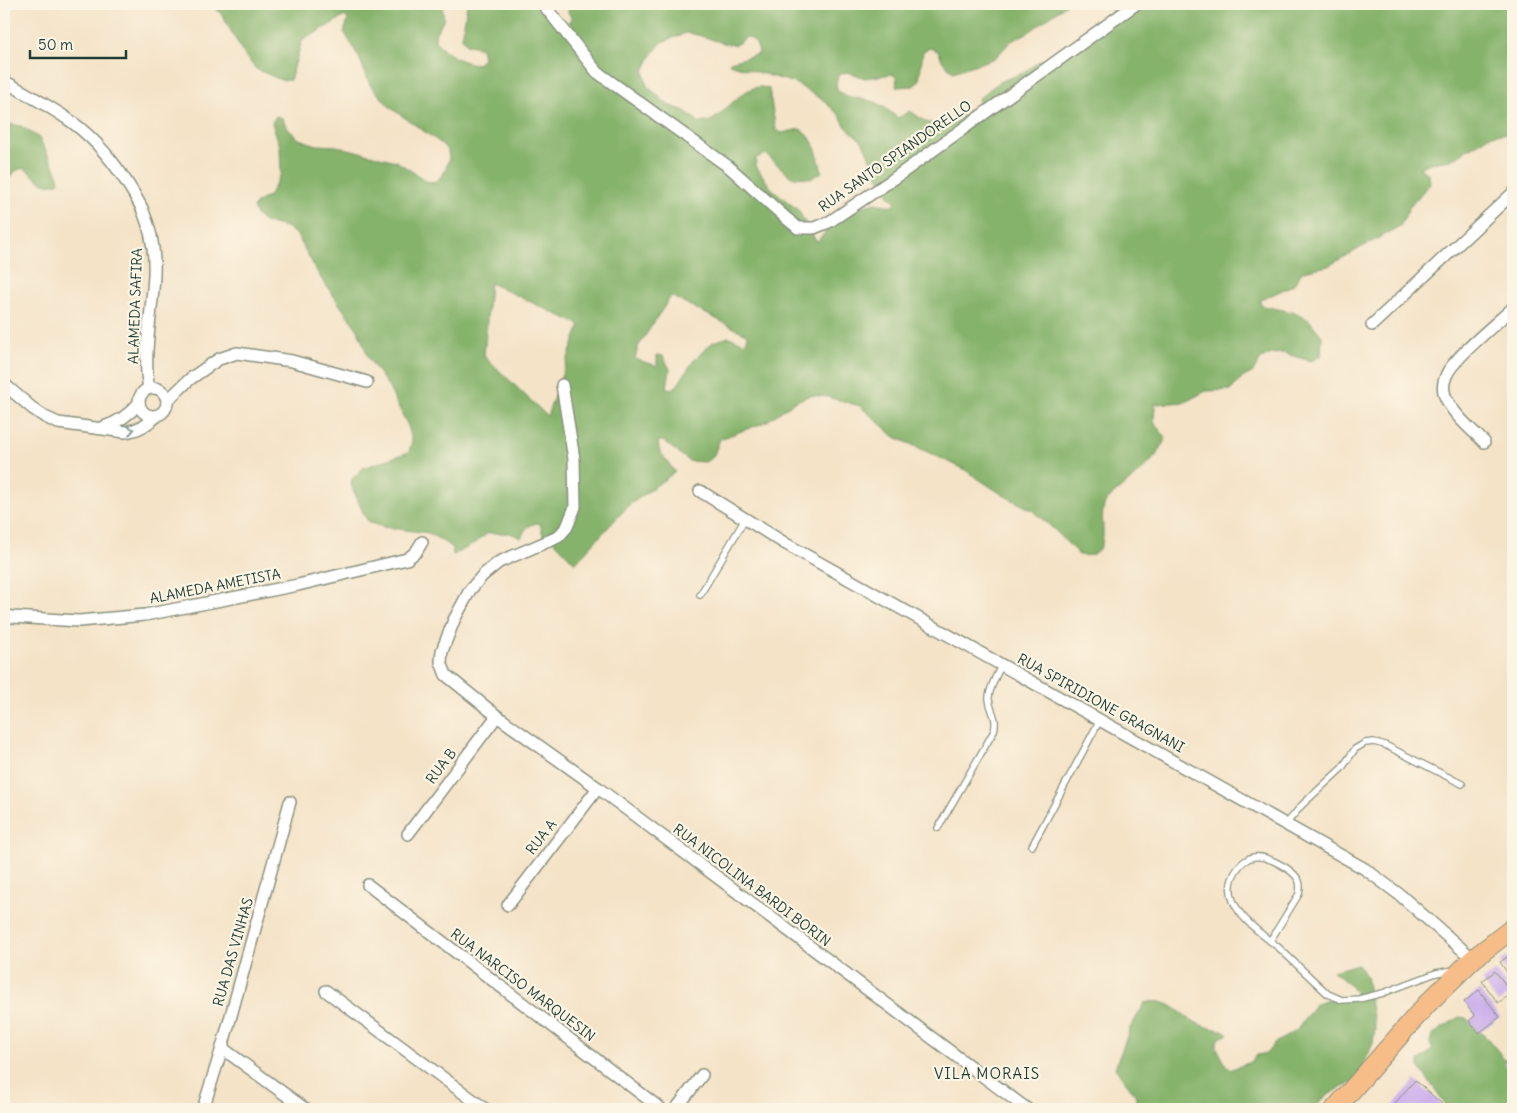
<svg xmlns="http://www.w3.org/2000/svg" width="1517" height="1113" font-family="Delius,sans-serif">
<rect width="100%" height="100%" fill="#fcf5e5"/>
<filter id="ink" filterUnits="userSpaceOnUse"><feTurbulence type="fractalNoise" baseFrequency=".02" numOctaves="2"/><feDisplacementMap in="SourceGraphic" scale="10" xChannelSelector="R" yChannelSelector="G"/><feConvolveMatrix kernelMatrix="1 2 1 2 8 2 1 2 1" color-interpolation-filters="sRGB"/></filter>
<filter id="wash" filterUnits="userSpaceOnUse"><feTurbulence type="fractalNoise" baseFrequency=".0096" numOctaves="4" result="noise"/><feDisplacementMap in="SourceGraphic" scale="20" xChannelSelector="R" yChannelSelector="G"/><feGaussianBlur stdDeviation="1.12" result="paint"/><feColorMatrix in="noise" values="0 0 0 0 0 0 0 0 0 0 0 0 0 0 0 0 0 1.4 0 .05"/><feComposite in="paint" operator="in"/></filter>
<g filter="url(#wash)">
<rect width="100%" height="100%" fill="#f4e3c7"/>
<!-- forest -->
<g fill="#86b36c" stroke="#527850" fill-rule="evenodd">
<path d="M212 4H442L444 19 435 34V41C449 54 457 62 478 64L483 58 481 48 466 44 462 38 467 4H543L567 30 571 25 569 22 572 19 568 12 570 4H1067L1029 32 1011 41 995 58 953 72 943 62 938 51 930 48 923 51 919 81 914 86 896 87 897 78 892 74 865 78 847 72 839 75C826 100 862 97 875 102 883 105 891 113 898 118L910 111 926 122 947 126 956 122 968 110 980 112 982 109 977 104 979 101 978 99 999 82 1023 73 1039 61 1060 55 1110 18 1113 4H1513V133L1491 135 1451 160 1430 163 1419 168 1429 174 1430 183 1409 208 1400 226 1328 266 1303 271 1293 285 1259 301 1264 306 1297 313 1309 320 1322 336 1321 356 1311 361 1283 353 1271 354 1261 359 1253 372 1242 378 1231 390 1206 391 1185 402 1155 404 1154 422 1165 437C1162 457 1133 478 1117 491 1114 494 1108 498 1106 502 1096 516 1113 547 1091 555 1088 556 1082 555 1079 555L1057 532 1032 510 1003 495 962 468 895 437 860 406 828 397 811 395 794 402 766 422 720 439 713 457 705 462 689 461 663 441H658L659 450 675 472 628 506 575 563 555 542 543 535 540 523C529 523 525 529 521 538L510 533H488L472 545 453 555 452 547 429 533 383 527 370 523 365 517 351 485 352 479 363 468 409 452 412 441 408 426 388 386 369 359 358 330 320 277 297 235 286 227 264 222 257 216 253 208 256 203 269 196 281 174 280 146 272 123 276 116 282 118 288 129 299 139 317 145 336 146 396 161 428 182 437 181 444 173 449 159 448 151 442 144 391 108 370 85 359 57 344 32 348 20 345 16 302 41 290 80H281L256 69 245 56 222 15ZM686 33C699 33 727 47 736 44 740 43 743 40 746 37 755 39 758 46 759 54L730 62 729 64 795 83 823 100 840 116 846 127 863 142 874 169 888 194 896 203 893 206 875 203 852 209 834 221 819 240 816 241 798 210 771 188 756 166V158L766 154 791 177 812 178 822 172C818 156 815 137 800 129L782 133 776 130 769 89C747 79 729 110 712 120 709 122 704 122 700 123L685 111 668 105 647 86 644 71 651 56 662 42ZM490 283 580 325 547 416 484 356ZM671 296 748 335 746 343 729 337 713 342 694 360 677 386 671 389 667 388 670 369 663 356 657 355V366L635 359 638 347Z"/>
<path d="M4 123 21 126 39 138 57 172 59 182C45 190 35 176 24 168L17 170 4 183Z"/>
<path d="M1358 964 1366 976 1375 1029 1373 1043 1357 1081C1340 1088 1325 1094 1313 1109H1139L1135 1094 1115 1068 1130 1028 1145 1003C1170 996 1179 1015 1199 1024 1206 1028 1218 1029 1226 1031L1228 1034 1218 1039 1216 1046 1227 1067 1232 1069 1251 1062 1257 1055 1267 1053 1275 1043 1297 1030 1316 1003 1329 999 1351 1001 1356 996 1354 989 1333 971Z"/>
<polygon points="1459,1017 1466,1018 1487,1038 1513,1069 1513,1109 1449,1109 1419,1067 1419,1061 1432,1050 1430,1042 1432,1035"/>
</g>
<g id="blocks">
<!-- building -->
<g fill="#c9aaec">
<polygon points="1513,953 1513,981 1500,962"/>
<polygon points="1495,971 1512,993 1498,1003 1482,981"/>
<polygon points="1479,990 1500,1017 1479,1033 1469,1021 1475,1016 1464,1002"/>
<polygon points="1513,1056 1513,1069 1510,1071 1504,1063"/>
<polygon points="1415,1080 1442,1104 1438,1109 1390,1109"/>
</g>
</g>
</g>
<g filter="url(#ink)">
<use href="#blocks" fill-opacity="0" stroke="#8a907e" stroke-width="1"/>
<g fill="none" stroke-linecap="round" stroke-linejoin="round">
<!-- service casing -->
<g stroke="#8a907e" stroke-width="8">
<g id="service">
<polyline points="700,595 745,519"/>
<polyline points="1286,824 1302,805 1342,768 1355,749 1365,743 1374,742 1385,745 1462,784"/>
<path d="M938 828 994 731C998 716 990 712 989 699 988 692 998 671 1002 665"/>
<polyline points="1032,846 1100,720"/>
<path d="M1270 941 1299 894C1300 888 1301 884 1298 879 1291 868 1266 855 1254 857 1247 858 1240 864 1236 871 1216 903 1257 931 1278 947L1328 994 1342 1000 1359 999 1383 993 1436 973 1453 970"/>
</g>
</g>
<!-- minor casing -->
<g stroke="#8a907e" stroke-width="14">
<g id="minor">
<polyline points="543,4 597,72 729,167 786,218 798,228 814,228 829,222 892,180 1136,4"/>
<path d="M4 81C27 94 51 107 72 122 98 141 118 167 134 194 137 200 141 205 143 211 151 230 155 253 154 274 153 308 142 356 149 388"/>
<polyline points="1372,325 1513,193"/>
<path d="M4 384 32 408 45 417 58 423 125 432C139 430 146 425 157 416"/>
<polyline points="562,385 574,459 575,507 567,527 558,537 499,562 483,575 470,590 454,620 442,651 441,662 446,675 497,716 598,788 1027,1109"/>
<circle cx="153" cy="402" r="14"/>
<polyline points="167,401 190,379 210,365 219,359 237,353 292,361 367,382"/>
<path d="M104 427C119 422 129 415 139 403"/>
<path d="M1484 442C1472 430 1456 417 1448 402 1443 394 1442 385 1446 376 1452 359 1498 322 1513 308"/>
<polyline points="700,491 786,544 1365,869 1400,895 1473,959"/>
<polyline points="4,615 12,617 79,621 145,615 298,585 407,559 416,552 422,542"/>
<polyline points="408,834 497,716"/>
<polyline points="368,885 661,1109"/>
<polyline points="508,905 598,788"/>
<polyline points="326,991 485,1109"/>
<polyline points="222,1048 305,1109"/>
<polyline points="203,1109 222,1048 290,802"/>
<polyline points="676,1109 702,1075"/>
</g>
</g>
<!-- primary casing -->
<g stroke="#8a907e" stroke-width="21">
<polyline id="primary" points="1335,1109 1427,1004 1473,959 1513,928"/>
</g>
<!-- service -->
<use href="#service" stroke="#fff" stroke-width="5.5"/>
<!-- minor -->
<use href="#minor" stroke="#fff" stroke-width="11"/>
<!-- primary -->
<use href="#primary" stroke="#f7bd88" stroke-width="19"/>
</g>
<!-- one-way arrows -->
<defs><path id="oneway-chevron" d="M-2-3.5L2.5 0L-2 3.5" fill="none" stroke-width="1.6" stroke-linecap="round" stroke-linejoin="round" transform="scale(1.25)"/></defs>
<use stroke="#8f9e9a" href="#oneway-chevron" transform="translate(131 430) rotate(-9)"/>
</g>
<g text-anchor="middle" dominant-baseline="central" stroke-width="4.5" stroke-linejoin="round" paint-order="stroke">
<!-- street labels -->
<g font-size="14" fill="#1f3d34" stroke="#fcf5e5">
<text transform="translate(895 156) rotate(-35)">RUA SANTO SPIANDORELLO</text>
<text transform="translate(135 306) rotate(-88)">ALAMEDA SAFIRA</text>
<text transform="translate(215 586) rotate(-11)">ALAMEDA AMETISTA</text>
<text transform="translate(1101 703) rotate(29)">RUA SPIRIDIONE GRAGNANI</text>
<text transform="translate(441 766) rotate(-53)">RUA B</text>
<text transform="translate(541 837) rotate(-52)">RUA A</text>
<text transform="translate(752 885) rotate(37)">RUA NICOLINA BARDI BORIN</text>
<text transform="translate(233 952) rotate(-74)">RUA DAS VINHAS</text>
<text transform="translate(523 985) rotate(37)">RUA NARCISO MARQUESIN</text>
</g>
<!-- neighbourhood labels -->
<g font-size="15" letter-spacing="1" fill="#1f3d34" stroke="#fcf5e5">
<text x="987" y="1073">VILA MORAIS</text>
</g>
</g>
<!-- margin -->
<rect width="1517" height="1113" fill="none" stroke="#fcf5e5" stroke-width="20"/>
<!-- scale -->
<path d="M30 50v8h96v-8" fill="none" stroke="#1f3d34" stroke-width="2.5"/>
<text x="38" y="50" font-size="15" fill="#1f3d34" stroke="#fcf5e5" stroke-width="4" paint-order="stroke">50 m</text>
</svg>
